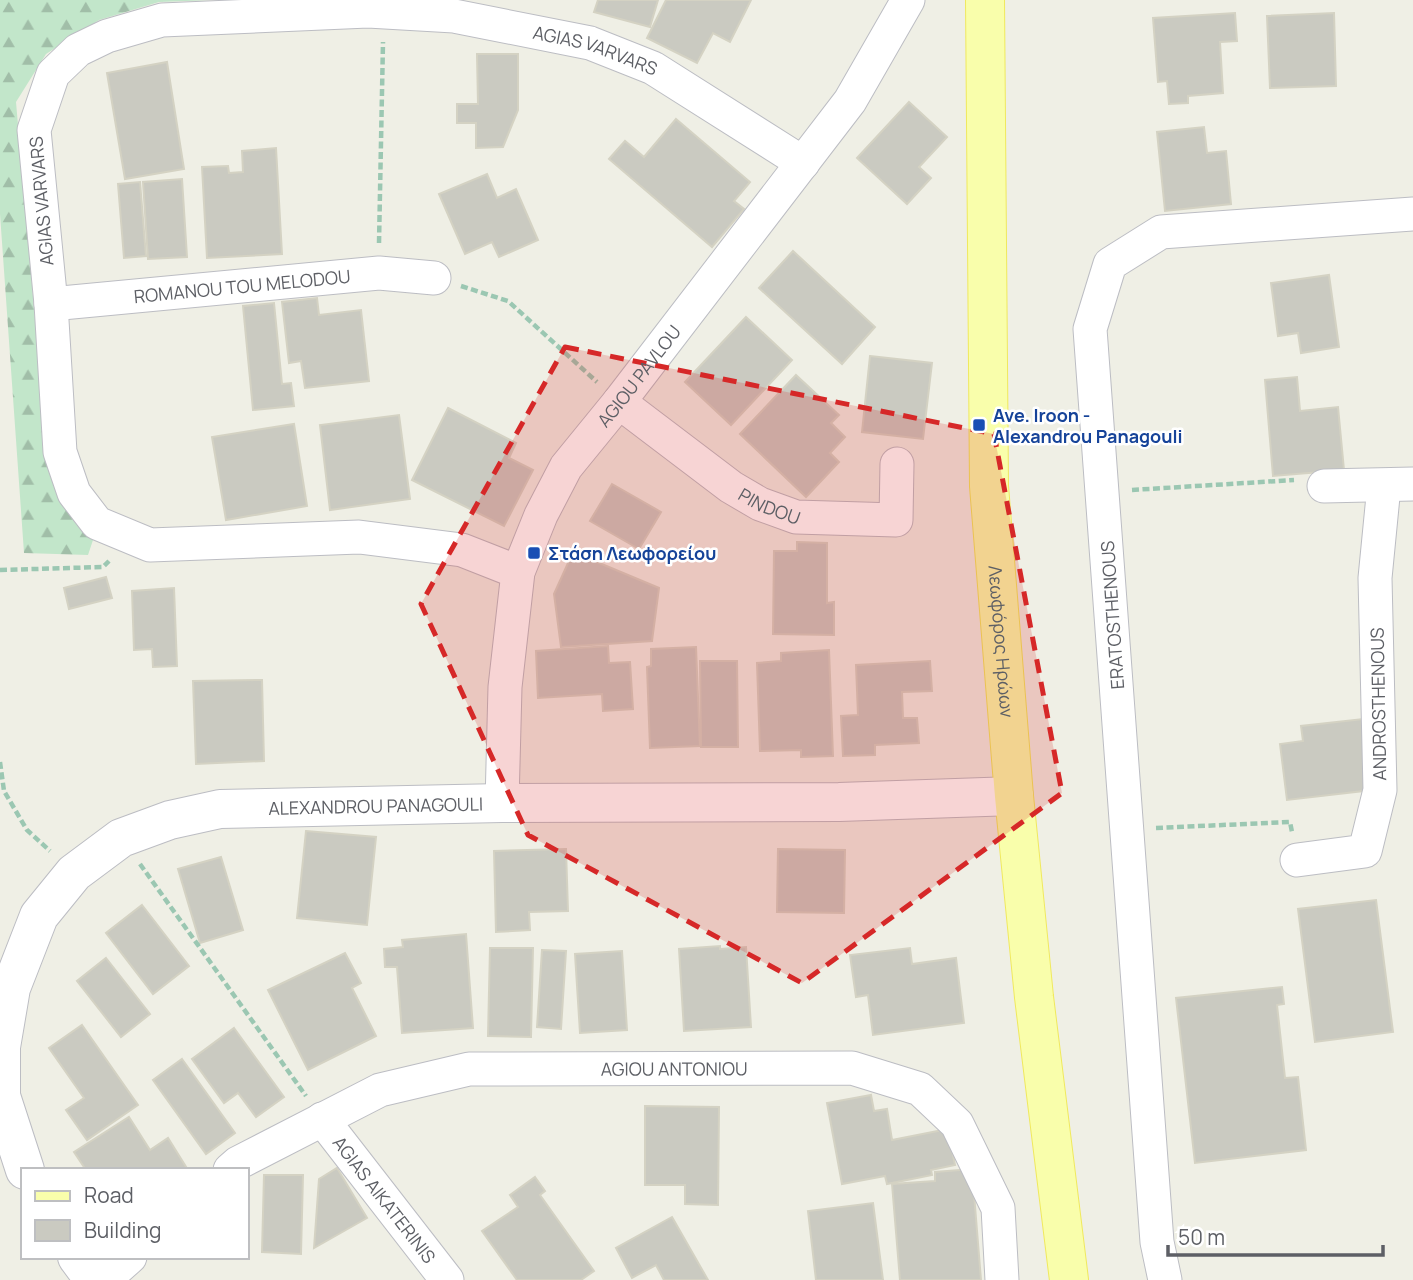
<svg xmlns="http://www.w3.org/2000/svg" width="1413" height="1280" font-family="Manrope,sans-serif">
<defs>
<pattern id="forest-firs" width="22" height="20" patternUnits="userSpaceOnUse" patternTransform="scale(1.75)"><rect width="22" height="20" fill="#c2e6ca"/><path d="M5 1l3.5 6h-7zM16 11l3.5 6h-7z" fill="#a1bea8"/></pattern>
</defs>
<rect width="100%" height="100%" fill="#efefe5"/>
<!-- forest -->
<polygon fill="url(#forest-firs)" points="0,0 212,0 159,2 99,20 46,54 16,102 47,457 94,537 88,555 24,553 0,214"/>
<!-- building -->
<g fill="#cacac1" stroke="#d4d2c3" stroke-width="2">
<polygon points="598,0 658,0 650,27 594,12"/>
<polygon points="666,0 751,0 730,42 713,33 697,63 647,38"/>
<polygon points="1235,13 1237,41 1220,42 1223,93 1188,96 1188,103 1169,104 1167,81 1158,82 1153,18"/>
<polygon points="1334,13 1336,86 1270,88 1267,16"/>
<polygon points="477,54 518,54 518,110 503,147 476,148 476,123 457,123 457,104 478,104"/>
<polygon points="167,62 184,169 125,179 107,73"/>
<polygon points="909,102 947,137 919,167 931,178 907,204 857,158"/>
<polygon points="676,119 750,182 734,201 744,209 712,247 609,159 625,141 644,157"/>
<polygon points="1204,127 1207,153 1226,151 1231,204 1165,211 1157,132"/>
<polygon points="276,148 282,254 207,258 202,167 228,166 229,173 243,172 242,151"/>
<polygon points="487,174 497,198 516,189 538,240 499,257 492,242 465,254 439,194"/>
<polygon points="182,179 187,257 148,259 143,182"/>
<polygon points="140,182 146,256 124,258 118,184"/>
<polygon points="793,251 875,327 842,364 759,288"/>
<polygon points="1329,275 1339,347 1301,353 1298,333 1278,336 1271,283"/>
<polygon points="317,298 319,315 361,310 369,381 305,388 301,361 289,363 282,302"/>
<polygon points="274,303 282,384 291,383 294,406 253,410 243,306"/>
<polygon points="746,317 792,360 731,425 685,382"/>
<polygon points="870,356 932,363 923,439 862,432"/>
<polygon points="796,375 839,415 831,423 845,437 830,453 839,462 806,497 740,434"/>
<polygon points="1297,377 1300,411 1338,407 1344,470 1273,476 1265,380"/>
<polygon points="448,408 516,443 509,458 533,470 504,526 412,480"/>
<polygon points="399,415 410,499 330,510 320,425"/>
<polygon points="294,424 307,506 226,520 212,437"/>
<polygon points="612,484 661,512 639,549 590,521"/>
<polygon points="797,542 827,543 827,603 834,602 834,635 773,634 774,551 797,551"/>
<polygon points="573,552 659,588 652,641 561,647 554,594"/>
<polygon points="106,577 112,598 69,609 64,588"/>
<polygon points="174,588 177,666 153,667 152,649 134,650 132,591"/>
<polygon points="608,646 609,663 630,662 633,709 603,711 602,694 538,698 536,651"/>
<polygon points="696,647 700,746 650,748 647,667 651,666 651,649"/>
<polygon points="829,650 833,756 801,757 801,750 760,751 757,663 781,661 781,653"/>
<polygon points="700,661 737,661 738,747 701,747"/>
<polygon points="930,661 932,691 902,692 903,718 917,718 919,743 875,745 875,755 843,756 841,716 858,715 856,665"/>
<polygon points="262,680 264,761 196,764 193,681"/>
<polygon points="1363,719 1372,790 1287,800 1280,744 1303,741 1301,726"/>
<polygon points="306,831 376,837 367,925 297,918"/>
<polygon points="566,849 568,911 529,912 530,930 496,932 494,851"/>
<polygon points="778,849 845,850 844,913 777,912"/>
<polygon points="221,857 243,930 200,943 178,869"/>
<polygon points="1376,900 1393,1032 1315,1042 1298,909"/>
<polygon points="142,905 189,966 153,994 106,933"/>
<polygon points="466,934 473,1028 402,1033 397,967 385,967 384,949 403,947 402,940"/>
<polygon points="720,946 720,949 746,947 751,1027 684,1031 679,949"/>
<polygon points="490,948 533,948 531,1037 488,1036"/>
<polygon points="910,948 912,964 956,958 964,1023 873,1035 868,995 856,997 850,955"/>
<polygon points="542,950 566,951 561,1029 537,1027"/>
<polygon points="622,951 627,1030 580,1033 575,954"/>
<polygon points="345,953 361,983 352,988 376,1036 308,1070 268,990"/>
<polygon points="106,958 150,1014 121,1037 77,981"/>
<polygon points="1282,987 1284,1004 1277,1005 1285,1078 1298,1077 1306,1150 1195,1163 1176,998"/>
<polygon points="82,1025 138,1105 87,1140 66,1110 84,1098 49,1048"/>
<polygon points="234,1028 284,1097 256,1117 238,1093 224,1103 192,1059"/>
<polygon points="182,1059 235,1133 206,1154 153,1080"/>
<polygon points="871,1095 874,1111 887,1109 892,1140 948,1129 955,1165 931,1170 932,1175 887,1184 885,1176 842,1184 827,1103"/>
<polygon points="645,1106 719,1107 718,1205 685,1204 685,1185 645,1185"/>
<polygon points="129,1117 150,1150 168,1138 188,1170 86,1170 74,1152"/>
<polygon points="337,1168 367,1218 314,1248 319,1179"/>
<polygon points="972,1169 981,1280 900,1280 892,1184 935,1181 935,1172"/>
<polygon points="264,1175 303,1175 301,1254 262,1252"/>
<polygon points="535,1177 545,1191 540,1195 594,1271 581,1280 517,1280 482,1231 518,1207 510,1195"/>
<polygon points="873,1203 883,1280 816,1280 808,1211"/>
<polygon points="672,1217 708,1280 664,1280 656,1265 632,1278 616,1248"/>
</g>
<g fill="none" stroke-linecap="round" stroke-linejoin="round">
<!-- minor casing -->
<g stroke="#bcbdc3" stroke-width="35">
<g id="minor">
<path id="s1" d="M51 304 379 273 434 278"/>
<path id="s2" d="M619 402 731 487 760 504 796 517 896 520 897 464"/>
<polyline points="1324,486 1413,484"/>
<path id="s3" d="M518 572 462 550 359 537 150 545 97 523 74 493 60 452 51 304 34 130 53 74 78 50 107 36 162 20 368 11 454 16 590 43 653 68 803 163"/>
<path id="s4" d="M502 803 505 687 518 572 541 515 566 467 619 402 850 101 908 0"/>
<polyline points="1297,860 1365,851 1380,790 1375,578 1384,486"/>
<path id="s5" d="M322 1119 447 1280"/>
<path id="s6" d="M230 1170 238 1163 380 1090 469 1069 852 1068 920 1089 957 1124 998 1208 1002 1280"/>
<polyline points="104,1280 130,1257"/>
<polyline points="1165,1280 1157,1242 1090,329 1110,264 1161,232 1413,214"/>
</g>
</g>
<!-- tertiary casing -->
<g stroke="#bcbdc3" stroke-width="40">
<g id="tertiary">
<path id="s7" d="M25 1170 1 1096V1047L11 988 39 916 74 873 121 838 170 820 220 809 502 803 839 802 1014 796"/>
<polyline points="77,1257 94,1280"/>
</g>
</g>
<!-- primary casing -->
<g stroke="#f0e95d" stroke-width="40">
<g id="primary">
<path id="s8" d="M985 0 989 486 1014 796 1034 997 1069 1280"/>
</g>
</g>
<!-- path -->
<g stroke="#9bc7b2" stroke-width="4.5" stroke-dasharray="7 3.5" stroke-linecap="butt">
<polyline points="379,243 383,42"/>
<polyline points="461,286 508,301 597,382"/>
<polyline points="1132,490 1294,480"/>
<polyline points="0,570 103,567 109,561"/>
<polyline points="0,762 4,791 27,830 50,851"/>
<polyline points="1156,828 1290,822 1292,832"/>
<polyline points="140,864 306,1096"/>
</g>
<!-- minor -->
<use href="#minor" stroke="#fff" stroke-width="33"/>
<!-- tertiary -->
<use href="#tertiary" stroke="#fff" stroke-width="38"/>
<!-- primary -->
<use href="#primary" stroke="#f9feab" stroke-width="38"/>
</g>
<!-- marked area -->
<path fill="#d62828" fill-opacity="0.2" stroke="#d62828" stroke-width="5" stroke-dasharray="14 9" stroke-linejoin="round" d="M565 347 994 434 1062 793 802 983 528 835 421 604Z"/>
<!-- markers -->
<g fill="#1a4fb4" stroke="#fff" stroke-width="2.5">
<rect x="972" y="418" width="14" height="14" rx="3.5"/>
<rect x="527" y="546" width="14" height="14" rx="3.5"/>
</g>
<g text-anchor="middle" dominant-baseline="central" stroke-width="5" stroke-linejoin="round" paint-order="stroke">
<!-- street labels -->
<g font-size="18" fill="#5d5f65" stroke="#fff">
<text stroke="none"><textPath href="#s3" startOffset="1456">AGIAS VARVARS</textPath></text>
<text transform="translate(41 201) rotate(-95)">AGIAS VARVARS</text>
<text stroke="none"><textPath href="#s1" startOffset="192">ROMANOU TOU MELODOU</textPath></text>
<text stroke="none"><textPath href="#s4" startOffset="464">AGIOU PAVLOU</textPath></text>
<text stroke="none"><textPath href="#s2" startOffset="184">PINDOU</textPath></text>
<text transform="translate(1112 615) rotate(-94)">ERATOSTHENOUS</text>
<text stroke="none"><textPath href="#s8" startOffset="642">Λεωφόρος Ηρώων</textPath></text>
<text transform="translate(1378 704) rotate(-91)">ANDROSTHENOUS</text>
<text stroke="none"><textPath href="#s7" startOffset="637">ALEXANDROU PANAGOULI</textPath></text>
<text stroke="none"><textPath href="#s6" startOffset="467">AGIOU ANTONIOU</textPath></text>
<text stroke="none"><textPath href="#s5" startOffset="102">AGIAS AIKATERINIS</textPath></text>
</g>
<!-- transit labels -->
<g font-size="18" font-weight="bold" fill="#164399" stroke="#fff" text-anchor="start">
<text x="993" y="415">Ave. Iroon -<tspan x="993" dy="21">Alexandrou Panagouli</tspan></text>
<text x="548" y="553">Στάση Λεωφορείου</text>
</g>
</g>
<!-- legend -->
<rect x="21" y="1168" width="228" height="91" fill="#ffffff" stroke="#bebfc1" stroke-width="2"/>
<rect x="35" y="1191" width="35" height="10" fill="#f9feab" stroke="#bebfc1" stroke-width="2"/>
<text x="84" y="1203" font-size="21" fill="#5d5f65">Road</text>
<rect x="35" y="1220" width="35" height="21" fill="#cacac1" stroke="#bebfc1" stroke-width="2"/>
<text x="84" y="1238" font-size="21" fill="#5d5f65">Building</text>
<!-- scale -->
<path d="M1168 1245v10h215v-10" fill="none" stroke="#5d5f65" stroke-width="3.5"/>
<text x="1178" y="1245" font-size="21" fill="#5d5f65" stroke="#ffffff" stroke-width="5" paint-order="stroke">50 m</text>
</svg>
